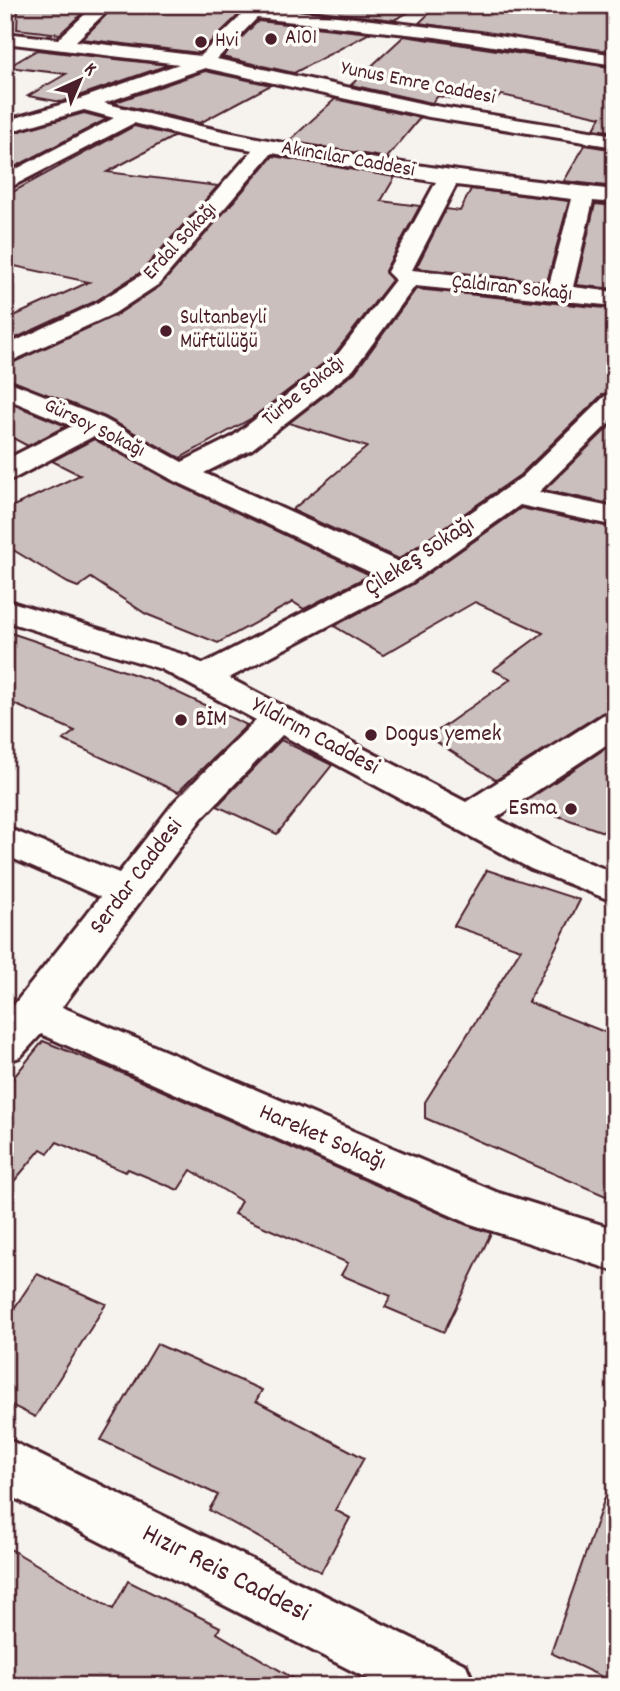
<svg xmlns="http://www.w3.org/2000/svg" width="620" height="1691" font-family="Dekko,sans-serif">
<rect width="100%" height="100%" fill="#f6f3ef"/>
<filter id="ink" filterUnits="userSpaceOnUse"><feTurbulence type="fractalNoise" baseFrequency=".0143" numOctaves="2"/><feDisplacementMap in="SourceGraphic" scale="14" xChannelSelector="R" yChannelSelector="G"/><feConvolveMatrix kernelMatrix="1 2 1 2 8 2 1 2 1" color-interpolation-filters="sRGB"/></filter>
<g filter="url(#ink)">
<!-- building -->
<g fill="#cbbfbe" stroke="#4a1f2b" stroke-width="2">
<polygon points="18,5 91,5 60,34 17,29"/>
<polygon points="116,5 243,5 243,11 199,53 82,39"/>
<polygon points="270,5 422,5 394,20"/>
<polygon points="438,5 615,5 615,52 419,23"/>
<polygon points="258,21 370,33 294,73 222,57"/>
<polygon points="404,36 615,68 615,132 594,129 601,117 502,95 488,105 438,96 432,103 351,85"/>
<polygon points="37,50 168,65 61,102 28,96 66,74 8,67"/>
<polygon points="205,71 271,85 200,123 113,103"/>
<polygon points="335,99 420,118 387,158 289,141"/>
<polygon points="84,113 107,119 9,170 5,169 5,135"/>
<polygon points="134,126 175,136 107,172 218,186 141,272 96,301 5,343 5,320 89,282 5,264 5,196"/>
<polygon points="585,145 615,150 615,187 564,181"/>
<polygon points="273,156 395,177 381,201 420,206 385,271 392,280 333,356 252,418 180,458 105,417 5,378 5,366 116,315 160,286"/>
<polygon points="471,189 569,201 547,282 416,268 446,209 460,211"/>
<polygon points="595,204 615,206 615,289 576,285"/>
<polygon points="416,289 615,309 615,391 603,394 520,475 399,559 292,510 367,447 289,423 355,372"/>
<polygon points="5,401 66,426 28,446 5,434"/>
<polygon points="615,421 615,505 544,490"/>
<polygon points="94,439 170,481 370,575 304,609 293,602 218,643 146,614 91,578 78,587 68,583 5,545 5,510 80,475 52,461"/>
<polygon points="521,508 615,528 615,710 602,713 496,780 429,737 511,679 493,670 543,633 475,602 383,655 334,626 413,584"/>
<polygon points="5,631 151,680 247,725 178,792 63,740 75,731 5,700"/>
<polygon points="281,740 332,765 277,834 217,806"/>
<polygon points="615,742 615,836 524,804 526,801"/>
<polygon points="487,870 580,900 528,1002 615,1036 615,1200 425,1118 425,1102 521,949 454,926"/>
<polygon points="43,1041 122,1073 467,1225 491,1233 444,1332 385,1307 391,1296 341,1275 348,1263 234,1214 241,1201 191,1170 178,1190 128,1169 125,1172 57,1142 48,1153 41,1149 5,1192 5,1088"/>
<polygon points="37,1274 106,1304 35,1417 5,1402 5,1322"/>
<polygon points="157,1344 262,1390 256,1401 364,1458 335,1510 350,1518 321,1572 209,1510 218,1495 101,1440"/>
<polygon points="609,1486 615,1487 615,1683 551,1653"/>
<polygon points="5,1546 113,1609 128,1581 220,1627 217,1633 306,1686 5,1686"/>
</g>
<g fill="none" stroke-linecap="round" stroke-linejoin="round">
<!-- minor casing -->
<g stroke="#4a1f2b" stroke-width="6">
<g id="minor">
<path d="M95 5H113L76 41 200 56 245 12 246 5 480 33 615 55V65L435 37 257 18 217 59 429 105 615 135V147L429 117 205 68 104 103C271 147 443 171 615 190V203L593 201 573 287 615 292V306L415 286 353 370 252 449 204 473 399 562 522 477 605 396 615 394V417L539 492 615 508V526L520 505 412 582 229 678 466 802 603 715 615 712V739L496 818 559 851 615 873V902L531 869 282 735 201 819 62 1007 496 1192 615 1229V1271L468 1223 41 1034 20 1057 5 1062V1016L100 897 5 855V827L119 873 175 801 256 720 161 669 5 621V600L185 655 203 664 376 575 171 479 94 436 15 478 5 481V460L72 426 5 398V380L104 419 182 462 232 437 335 358 395 280 387 272 436 182 272 153 159 284 115 313 5 364V346L97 303 143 274 253 150 199 140 134 123 5 190V175L114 118 84 110 5 133V121L77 100 179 64 5 43V33L58 39ZM456 185 572 199 549 285 412 270Z"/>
<polygon points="5,1438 466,1665 475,1686 382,1686 5,1493"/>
</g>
</g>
<!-- minor -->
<use href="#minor" fill="#fdfcf7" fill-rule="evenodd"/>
</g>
</g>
<!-- markers -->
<g fill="#4a1f2b" stroke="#fdfcf7" stroke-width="2.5">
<circle cx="271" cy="39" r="7"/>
<circle cx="201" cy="42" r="7"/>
<circle cx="166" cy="331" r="7"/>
<circle cx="181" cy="720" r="7"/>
<circle cx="371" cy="735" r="7"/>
<circle cx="571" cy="809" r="7"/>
</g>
<g text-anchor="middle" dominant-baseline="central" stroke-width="7" stroke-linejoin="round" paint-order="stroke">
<!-- far-poi labels -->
<g font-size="21" fill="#4a1f2b" stroke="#fdfcf7" text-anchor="start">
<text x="285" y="39">A101</text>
<text x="215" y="42">Hvi</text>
<text x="180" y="319">Sultanbeyli<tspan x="180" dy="24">Müftülüğü</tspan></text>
</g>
<!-- far-street labels -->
<g font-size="21" fill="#4a1f2b" stroke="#fdfcf7">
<text transform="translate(418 84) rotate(11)">Yunus Emre Caddesi</text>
<text transform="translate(348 160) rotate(10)">Akıncılar Caddesi</text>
<text transform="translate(181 242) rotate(-47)">Erdal Sokağı</text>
<text transform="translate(512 289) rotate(6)">Çaldıran Sokağı</text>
<text transform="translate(304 392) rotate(-39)">Türbe Sokağı</text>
<text transform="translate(94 429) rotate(26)">Gürsoy Sokağı</text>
</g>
<!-- street labels -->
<g font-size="24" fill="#4a1f2b" stroke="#fdfcf7">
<text transform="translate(420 557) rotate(-33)">Çilekeş Sokağı</text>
<text transform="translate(315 737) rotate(28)">Yıldırım Caddesi</text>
<text transform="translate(137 877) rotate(-53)">Serdar Caddesi</text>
<text transform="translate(322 1138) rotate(23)">Hareket Sokağı</text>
</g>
<!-- poi labels -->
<g font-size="24" fill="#4a1f2b" stroke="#fdfcf7" text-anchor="start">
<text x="195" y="720">BİM</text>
<text x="385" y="735">Dogus yemek</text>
<text x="557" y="809" text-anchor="end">Esma</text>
</g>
<!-- near-street labels -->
<g font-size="28" fill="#4a1f2b" stroke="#fdfcf7">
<text transform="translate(225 1575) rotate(27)">Hızır Reis Caddesi</text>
</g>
</g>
<!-- margin -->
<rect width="620" height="1691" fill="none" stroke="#fdfcf7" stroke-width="28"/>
<rect x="14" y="14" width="592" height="1663" fill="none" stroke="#4a1f2b" stroke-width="2.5" filter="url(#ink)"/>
<!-- north arrow -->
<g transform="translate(80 80) rotate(44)" stroke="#fdfcf7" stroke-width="5" paint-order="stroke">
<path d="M0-5L12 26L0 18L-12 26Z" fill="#4a1f2b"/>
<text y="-10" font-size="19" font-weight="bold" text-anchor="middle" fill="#4a1f2b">K</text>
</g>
</svg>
